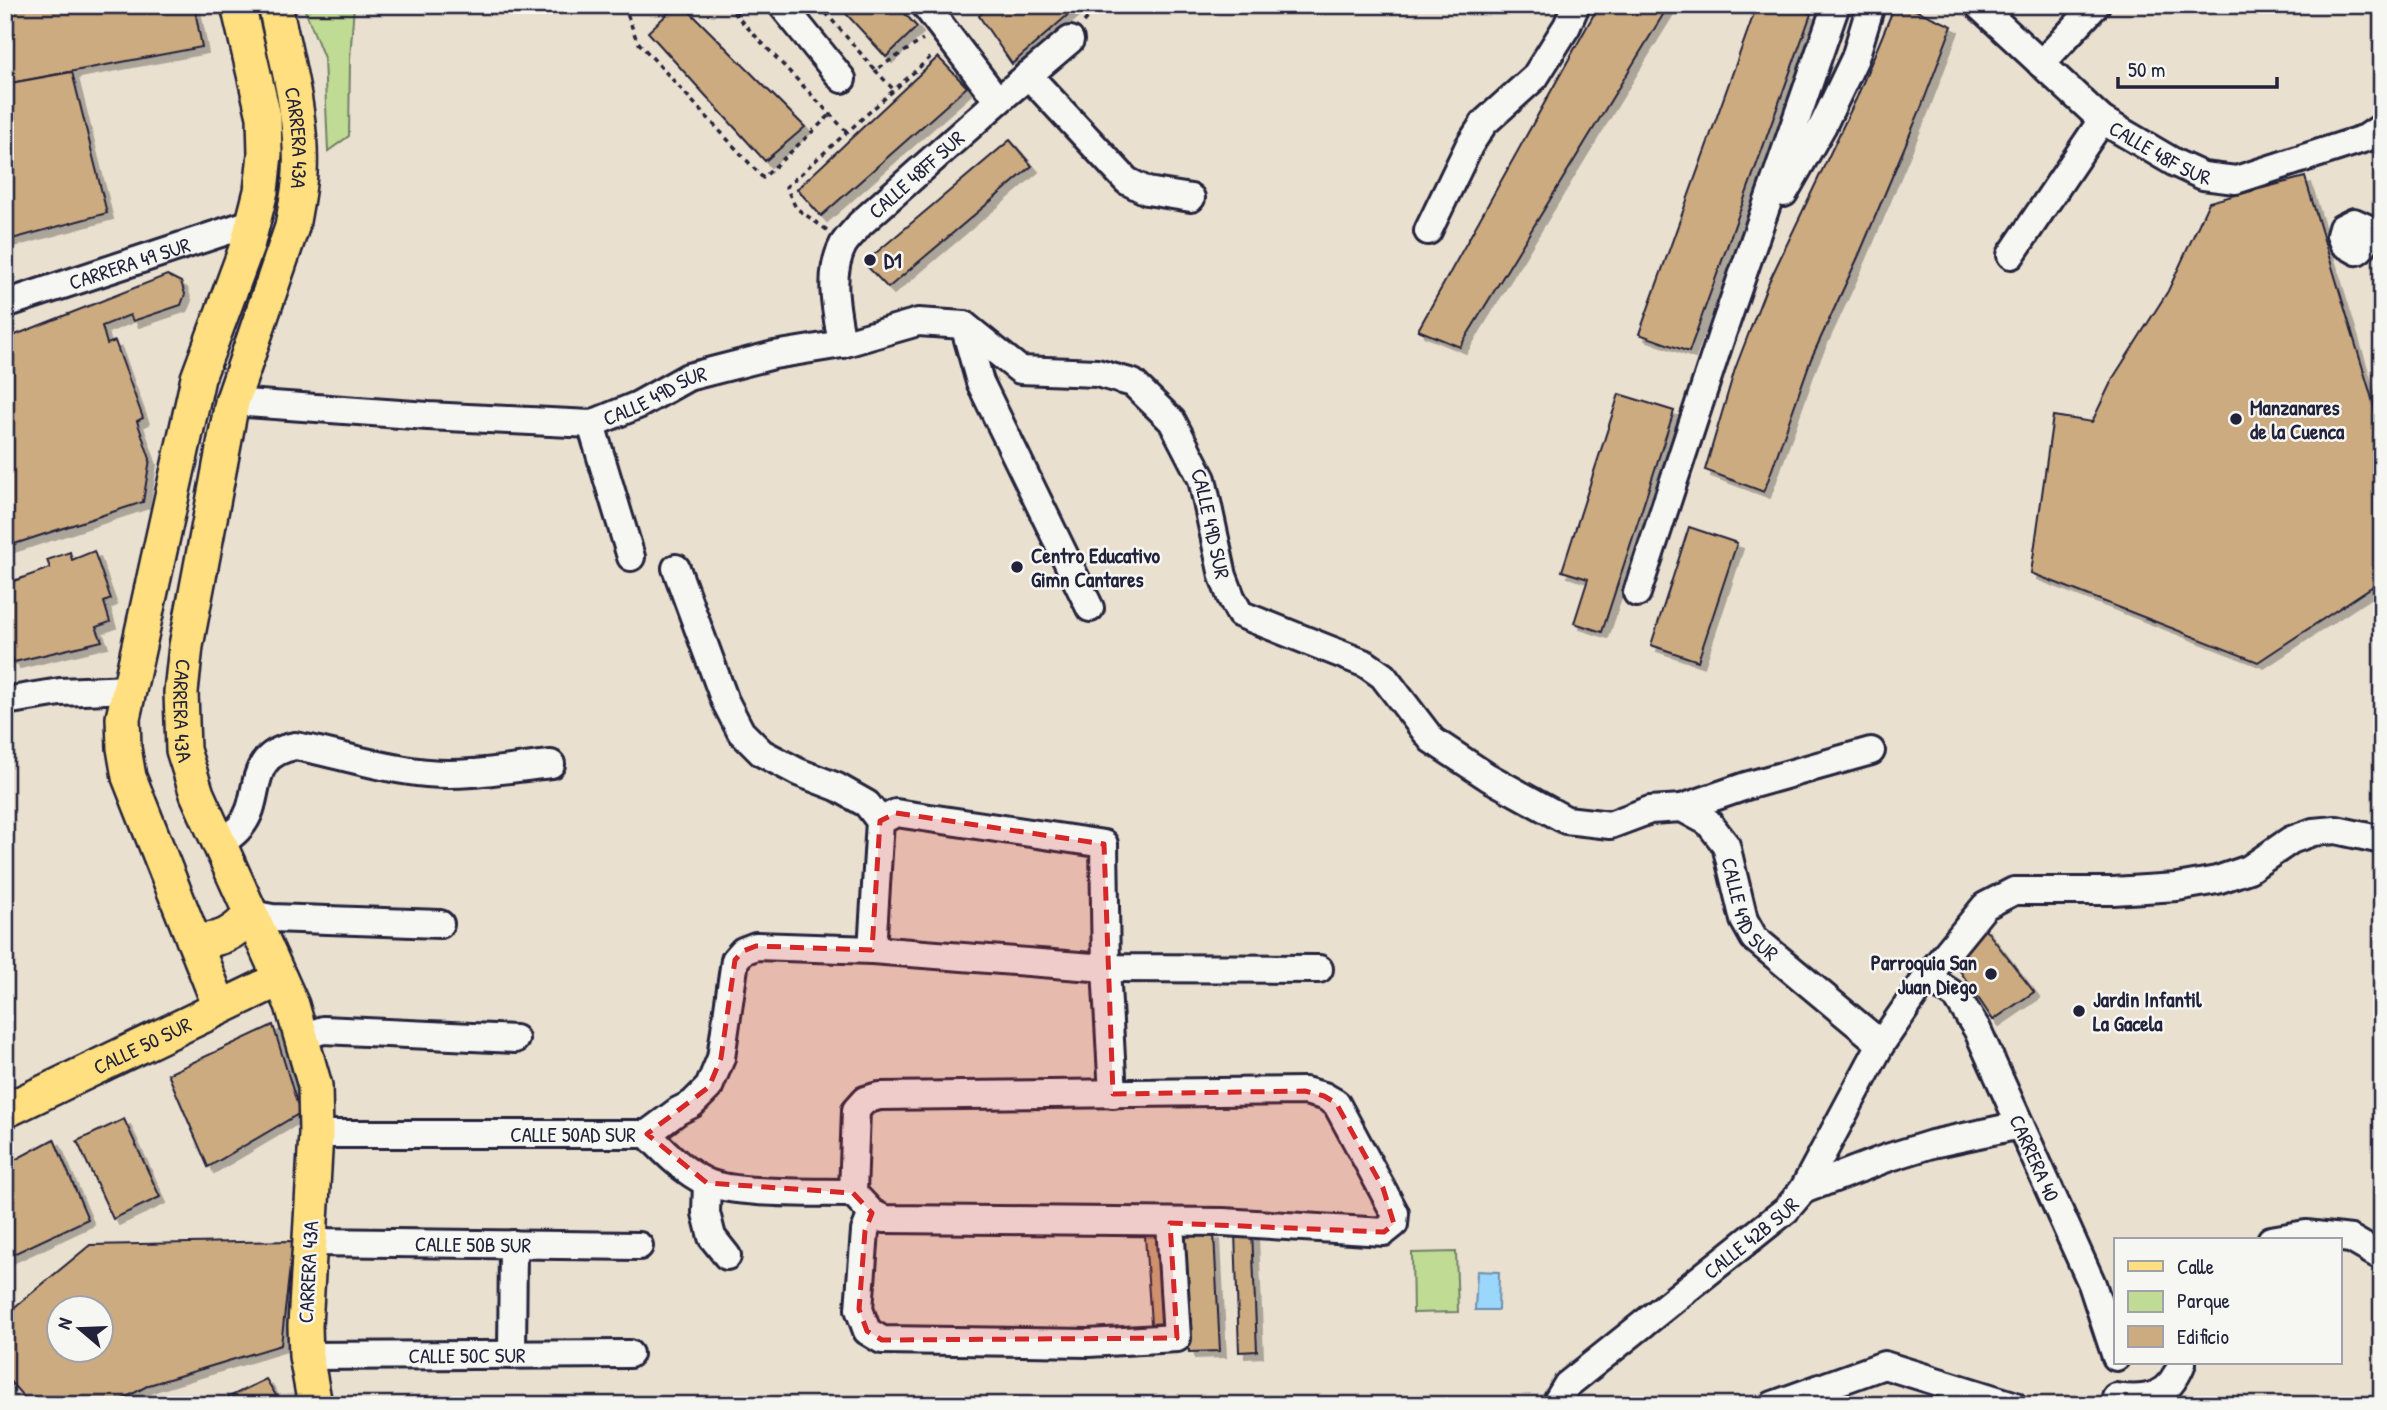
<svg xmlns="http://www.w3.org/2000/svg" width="2387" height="1410" font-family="'Patrick Hand',sans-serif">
<defs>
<filter id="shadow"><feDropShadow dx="6" dy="6" stdDeviation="0" flood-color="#0004"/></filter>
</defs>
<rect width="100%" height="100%" fill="#eae0d0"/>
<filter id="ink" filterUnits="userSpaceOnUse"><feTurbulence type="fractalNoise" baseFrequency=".0143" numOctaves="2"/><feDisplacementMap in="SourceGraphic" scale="14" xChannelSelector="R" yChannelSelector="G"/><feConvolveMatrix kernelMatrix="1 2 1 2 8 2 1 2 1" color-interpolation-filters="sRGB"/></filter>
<g filter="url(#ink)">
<!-- green -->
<g fill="#c0dc94" stroke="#717f68" stroke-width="2">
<polygon points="303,5 354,5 350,59 349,136 328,151 324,58"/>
<polygon points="1456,1252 1458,1312 1413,1313 1412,1253"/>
</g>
<!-- water -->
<polygon fill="#9bd6fb" stroke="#6b8eae" stroke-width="2" points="1477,1271 1499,1272 1498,1310 1475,1310"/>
<!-- building -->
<g fill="#cdab80" stroke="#22223b" stroke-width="2" fill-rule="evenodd" filter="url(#shadow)">
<polygon points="5,5 194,5 202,47 5,84"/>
<polygon points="677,5 683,5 805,127 765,161 648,32"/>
<polygon points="838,5 897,5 917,27 886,57"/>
<polygon points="989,5 1079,5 1012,64 979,16"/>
<polygon points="1599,5 1669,5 1460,347 1418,330"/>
<polygon points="1757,5 1787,5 1811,14 1689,352 1639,334"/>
<polygon points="1895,5 1904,5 1952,26 1921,108 1859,255 1811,359 1764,492 1705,470 1735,369 1767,286 1857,97"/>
<polygon points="938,57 967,87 821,216 797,189"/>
<polygon points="72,72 107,213 5,241 5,84"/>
<polygon points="1010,140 1032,166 888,288 864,263"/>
<polygon points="2305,177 2382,432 2382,568 2376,584 2258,662 2031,573 2053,416 2092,422 2113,378 2168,291 2209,202"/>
<polygon points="167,275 181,282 185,294 181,305 133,321 130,315 102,326 107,344 115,341 143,418 137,421 150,459 143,502 5,547 5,339"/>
<polygon points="1619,394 1674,411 1602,632 1574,623 1588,579 1562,571"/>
<polygon points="1689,527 1737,543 1698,661 1651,645"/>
<polygon points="94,551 111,599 104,602 110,622 96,627 102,641 14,662 12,657 5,659 5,575 11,573 14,581 50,568 47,560 70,552 72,560"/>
<polygon points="1983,926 2034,992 1993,1020 1950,956"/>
<polygon points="273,1025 300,1113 208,1167 168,1074"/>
<polygon points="124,1119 160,1197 113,1219 77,1141"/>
<polygon points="54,1139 88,1219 5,1258 5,1165"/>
<polygon points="1252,1231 1257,1351 1239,1352 1235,1232"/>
<polygon points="1214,1234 1220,1351 1189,1352 1183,1236"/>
<polygon points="1159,1235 1166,1323 1151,1324 1145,1236"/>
<path d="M293 1241 281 1345 149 1385 112 1405H31L5 1376V1315L90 1245ZM60 1308H102V1350H60Z"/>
<polygon points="266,1379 282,1405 213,1405"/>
</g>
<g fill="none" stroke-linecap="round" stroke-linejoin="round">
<!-- minor casing -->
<g stroke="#22223b" stroke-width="32">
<g id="minor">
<polyline points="782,5 842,79"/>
<polyline points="925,5 998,101"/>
<path id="s1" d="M1978 5 2102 120 2177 164 2203 176 2236 180 2366 138 2382 127"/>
<polyline points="2041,64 2096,5"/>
<polyline points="1028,75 1127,181 1147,191 1191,198"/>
<polyline points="1784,193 1823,125 1855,58 1871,5"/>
<path d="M2354 222 2365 227C2366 238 2367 245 2357 251L2343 243 2340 235 2342 228Z"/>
<polyline points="1428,231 1469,146 1484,123 1535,77 1567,26 1576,5"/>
<polyline points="2011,255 2102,120"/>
<path id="s2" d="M5 304 254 222"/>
<polyline points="964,325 980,382 1090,608"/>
<path id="s3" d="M842 344C837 312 827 276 843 245 847 238 855 231 860 224L998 101 1070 40"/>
<path id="s4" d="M232 402 428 416 591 424 638 405 688 377 774 355 842 344 918 322 964 325 1020 370 1097 373 1133 383 1172 421 1202 479 1223 576 1231 597 1240 614 1366 664 1383 676 1432 740 1488 777 1566 820 1610 825 1650 810 1682 808 1708 822 1726 845 1744 920 1754 938 1881 1044"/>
<polyline points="591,424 631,557"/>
<polyline points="676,568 725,701 741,732 762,753 798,772 837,787 867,804 880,821 872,950"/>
<polyline points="1637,593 1722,334 1836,5"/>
<polyline points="5,701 60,692 129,689"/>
<polyline points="1682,808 1746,786 1871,751"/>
<polyline points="880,821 896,813 1104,844 1106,968 1113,1094"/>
<path d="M219 845C226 839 235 834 240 827 265 799 242 756 295 746 339 754 382 769 427 773 468 777 510 768 551 764"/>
<polyline points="251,914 272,918 440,924"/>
<path id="s5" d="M1927 977 1957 997 1977 1029 2092 1284 2116 1357"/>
<polyline points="302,1037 323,1030 515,1039"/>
<polygon points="1305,1091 1324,1096 1336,1103 1395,1213 1394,1224 1384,1232 1223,1222 884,1219 872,1213 853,1193 856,1110 865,1100 879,1096"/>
<path id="s6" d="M316 1134H647C664 1151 684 1172 706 1182 736 1195 818 1192 853 1193"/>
<polyline points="647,1134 678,1111 692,1104 709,1087 721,1058 735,960 743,951 756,946 872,950 1106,968 1319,969"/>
<polyline points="707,1183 706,1213 712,1237 727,1256"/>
<polyline points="1803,1190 1887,1158 1932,1144 2020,1125"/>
<polyline points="872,1213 865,1231 859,1309 867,1331 882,1340 1088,1343 1177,1338 1170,1223"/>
<polyline points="2271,1240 2306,1234 2351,1239 2382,1257"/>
<path id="s7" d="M309 1242 639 1246"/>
<polyline points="512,1355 513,1244"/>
<path id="s8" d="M306 1356 629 1354"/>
<path d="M2116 1397C2149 1402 2169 1396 2182 1363"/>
<path id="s9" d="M1555 1405 1567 1385 1786 1210 1803 1190 1881 1044 1927 977 1985 906 2014 891H2113L2177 887 2217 880 2249 869 2291 840 2313 832 2336 830 2382 840"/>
<polyline points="1773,1405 1884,1365 2013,1405"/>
</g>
</g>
<!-- major casing -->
<g stroke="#22223b" stroke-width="38">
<g id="major">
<path id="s10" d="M275 5C286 60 303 117 300 173 299 191 295 209 292 227L232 402 186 646 181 692 183 750 197 794 292 1005 315 1086 316 1134 305 1326 306 1356 315 1405"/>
<path d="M193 939C219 943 235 933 251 914"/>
<polyline points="220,1007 129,777 124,748 123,718 198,378 247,246 261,191 265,154 264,117 238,5"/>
<path id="s11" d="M5 1111 280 979"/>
</g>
</g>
<!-- path -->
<g stroke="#22223b" stroke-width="3.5" stroke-dasharray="5 5" stroke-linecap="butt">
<polyline points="624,5 637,41 763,178 830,115"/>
<polyline points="726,5 847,132"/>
<polyline points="819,5 875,70 923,40"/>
<polyline points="962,11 968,5"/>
<polyline points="735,15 745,5"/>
<polyline points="1084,22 1099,5"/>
<polyline points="875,70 894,90"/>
<polyline points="827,230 796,208 786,187 933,55"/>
</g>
<!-- minor -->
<use href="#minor" stroke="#f6f6f2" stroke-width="26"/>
<!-- major -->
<use href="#major" stroke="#ffdf80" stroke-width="33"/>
</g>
</g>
<!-- marked area -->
<path fill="#d62828" fill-opacity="0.2" stroke="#d62828" stroke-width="5" stroke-dasharray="14 9" stroke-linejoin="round" d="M896 813 1104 844 1113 1094 1305 1091 1324 1096 1336 1103 1383 1188 1394 1224 1384 1232 1170 1223 1177 1338 882 1340 867 1331 859 1309 865 1231 872 1213 853 1193 707 1183 647 1134 709 1087 721 1058 735 960 743 951 756 946 872 950 880 821Z"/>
<!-- markers -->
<g fill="#22223b" stroke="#f6f6f2" stroke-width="2.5">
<circle cx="870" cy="260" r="7"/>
<circle cx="2236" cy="419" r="7"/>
<circle cx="1017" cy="567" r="7"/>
<circle cx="1991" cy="974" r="7"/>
<circle cx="2079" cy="1011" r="7"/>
</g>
<g text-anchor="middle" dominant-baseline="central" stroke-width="5" stroke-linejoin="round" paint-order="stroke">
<!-- street labels -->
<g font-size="21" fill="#22223b" stroke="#f6f6f2">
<text stroke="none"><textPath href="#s10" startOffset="135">CARRERA 43A</textPath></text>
<text stroke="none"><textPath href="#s1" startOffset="236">CALLE 48F SUR</textPath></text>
<text stroke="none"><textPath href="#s3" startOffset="203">CALLE 48FF SUR</textPath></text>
<text stroke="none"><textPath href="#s2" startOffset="131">CARRERA 49 SUR</textPath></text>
<text stroke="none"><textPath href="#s4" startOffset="430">CALLE 49D SUR</textPath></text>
<text stroke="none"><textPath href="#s4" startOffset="1102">CALLE 49D SUR</textPath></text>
<text stroke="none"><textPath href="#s10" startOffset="723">CARRERA 43A</textPath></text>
<text stroke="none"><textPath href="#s4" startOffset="1838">CALLE 49D SUR</textPath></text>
<text stroke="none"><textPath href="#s11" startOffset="152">CALLE 50 SUR</textPath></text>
<text stroke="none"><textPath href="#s6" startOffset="257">CALLE 50AD SUR</textPath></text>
<text stroke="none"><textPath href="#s5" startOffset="215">CARRERA 40</textPath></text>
<text stroke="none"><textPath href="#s9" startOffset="259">CALLE 42B SUR</textPath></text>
<text stroke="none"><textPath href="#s7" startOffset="164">CALLE 50B SUR</textPath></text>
<text transform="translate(308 1272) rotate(-87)">CARRERA 43A</text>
<text stroke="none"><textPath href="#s8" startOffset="161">CALLE 50C SUR</textPath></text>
</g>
<!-- poi labels -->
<g font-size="21" font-weight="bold" fill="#22223b" stroke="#f6f6f2" text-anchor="start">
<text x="884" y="260">D1</text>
<text x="2250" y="407">Manzanares<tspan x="2250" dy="24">de la Cuenca</tspan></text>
<text x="1031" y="555">Centro Educativo<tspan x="1031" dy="24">Gimn Cantares</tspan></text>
<text x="1977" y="962" text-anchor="end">Parroquia San<tspan x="1977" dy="24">Juan Diego</tspan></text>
<text x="2093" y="999">Jardin Infantil<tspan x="2093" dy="24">La Gacela</tspan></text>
</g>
</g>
<!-- margin -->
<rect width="2387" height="1410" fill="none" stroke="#f6f6f2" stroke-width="28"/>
<rect x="14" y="14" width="2359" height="1382" fill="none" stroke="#22223b" stroke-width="2.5" filter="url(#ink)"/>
<!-- legend -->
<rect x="2114" y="1238" width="228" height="126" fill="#f6f6f2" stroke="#a1a1a9" stroke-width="2"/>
<rect x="2128" y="1261" width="35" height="10" fill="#ffdf80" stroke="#a1a1a9" stroke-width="2"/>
<text x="2177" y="1274" font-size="21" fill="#22223b">Calle</text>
<rect x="2128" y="1291" width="35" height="21" fill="#c0dc94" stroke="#a1a1a9" stroke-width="2"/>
<text x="2177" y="1308" font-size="21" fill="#22223b">Parque</text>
<rect x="2128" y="1326" width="35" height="21" fill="#cdab80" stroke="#a1a1a9" stroke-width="2"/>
<text x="2177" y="1344" font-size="21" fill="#22223b">Edificio</text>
<!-- north arrow -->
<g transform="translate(80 1329) rotate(289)"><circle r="33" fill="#f6f6f2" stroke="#a1a1a9" stroke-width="2"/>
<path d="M0-5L12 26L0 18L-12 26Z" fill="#22223b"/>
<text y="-10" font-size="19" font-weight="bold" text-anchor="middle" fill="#22223b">N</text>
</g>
<!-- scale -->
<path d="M2118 77v10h159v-10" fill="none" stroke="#22223b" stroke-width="3.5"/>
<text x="2128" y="77" font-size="21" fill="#22223b" stroke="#f6f6f2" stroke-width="5" paint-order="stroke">50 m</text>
</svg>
